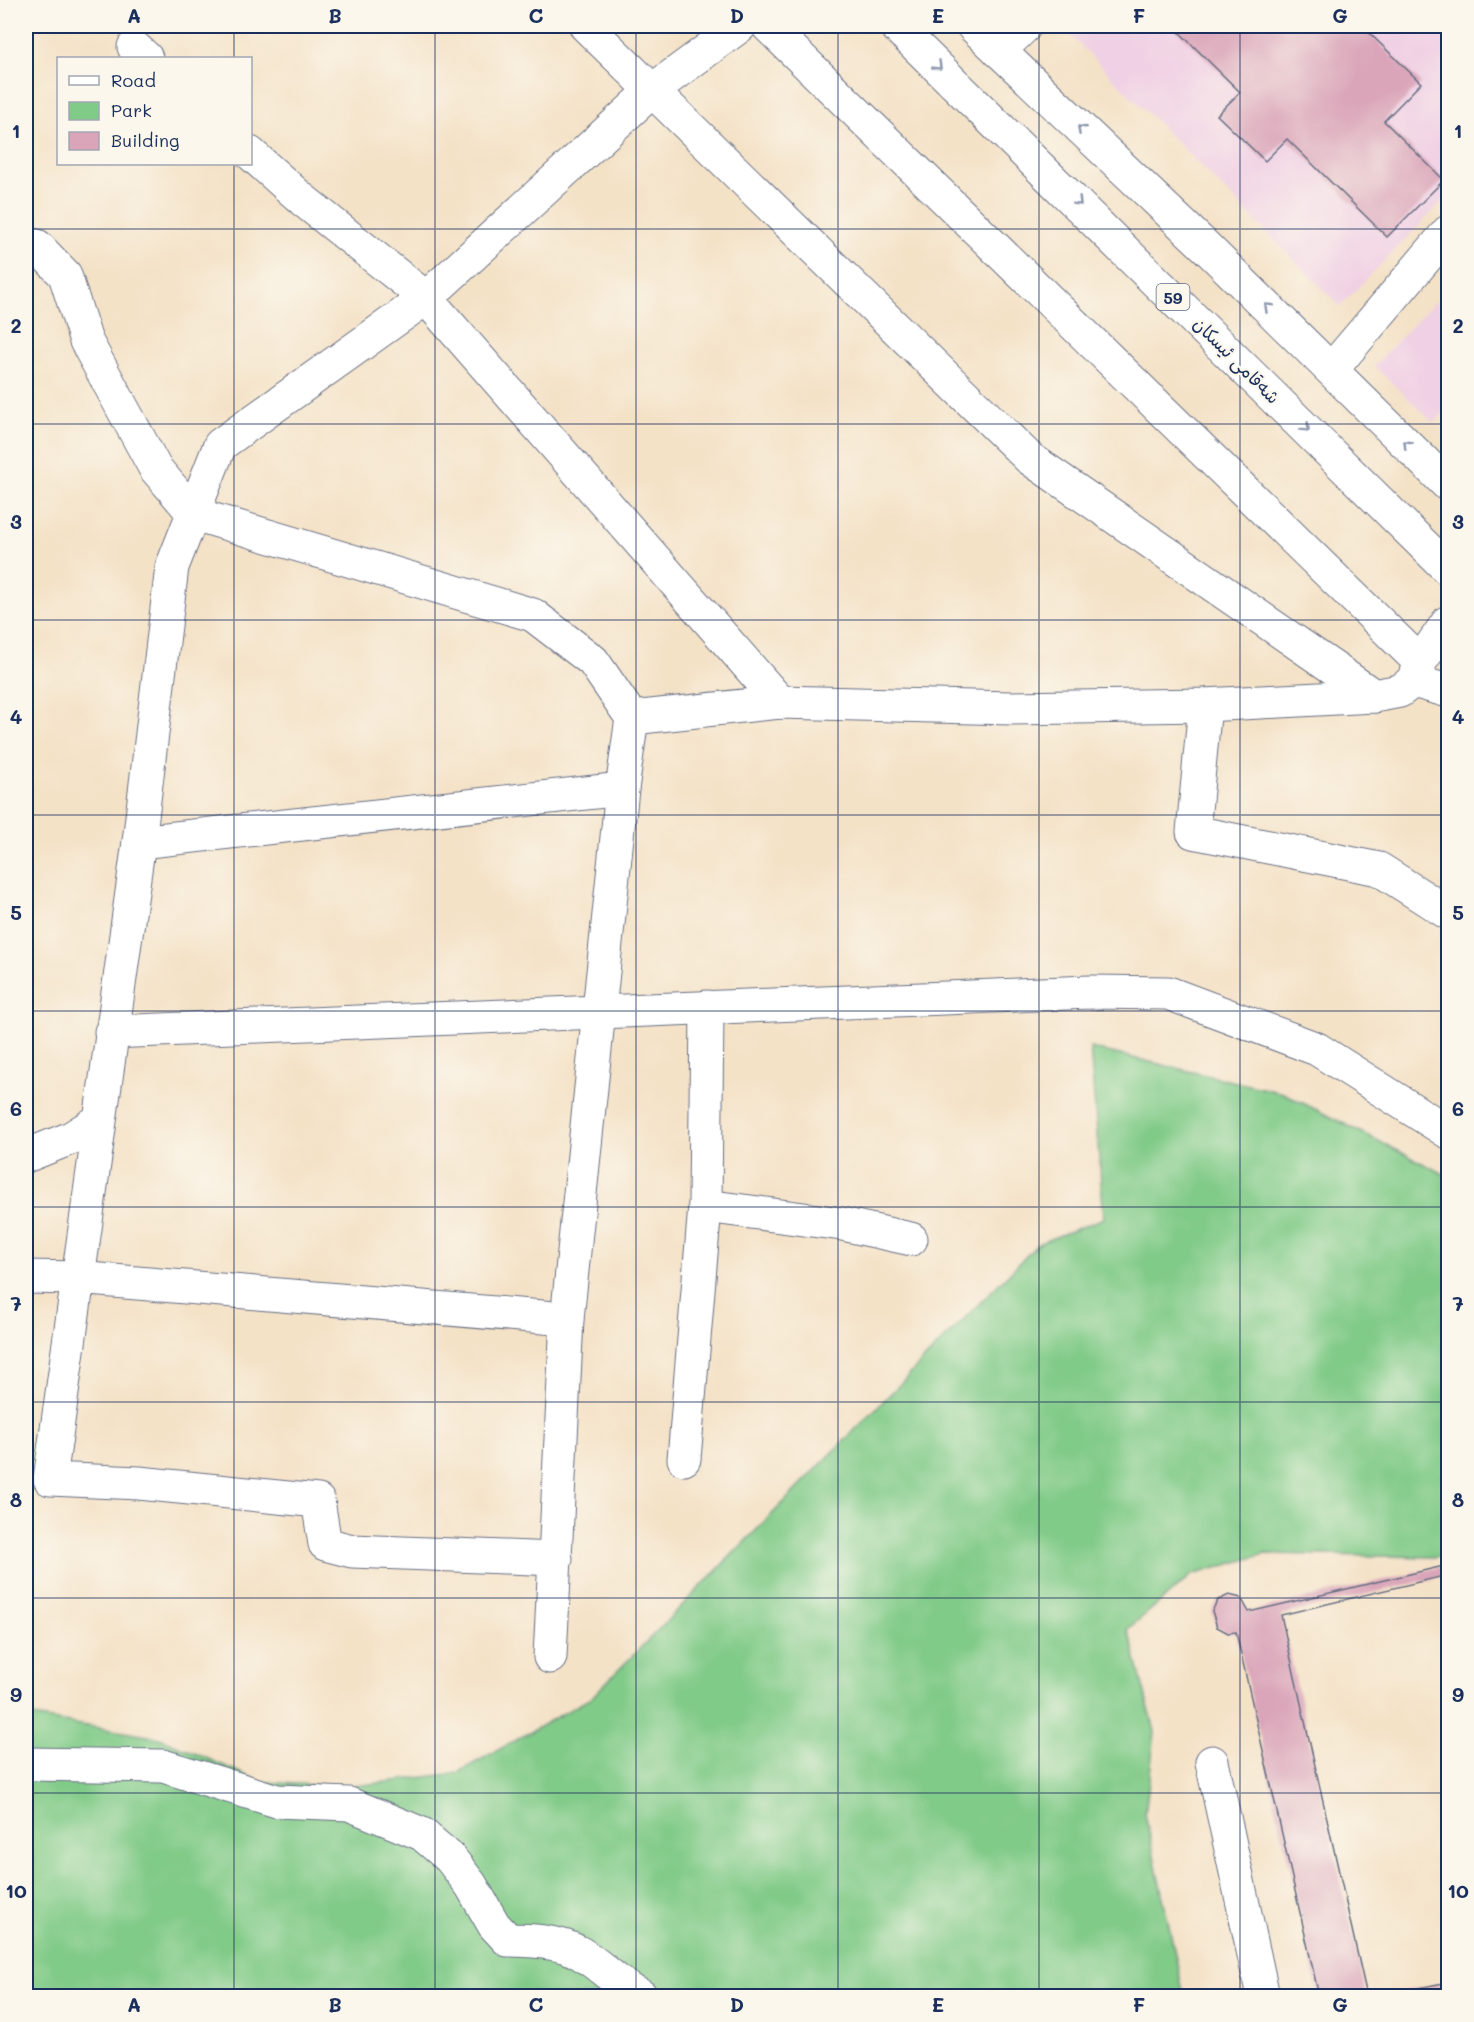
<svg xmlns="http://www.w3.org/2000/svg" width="1474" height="2022" font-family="Mali,'Playpen Sans Arabic',sans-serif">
<rect width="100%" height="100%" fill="#fbf7ec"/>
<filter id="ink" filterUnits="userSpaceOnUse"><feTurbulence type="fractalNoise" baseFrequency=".0167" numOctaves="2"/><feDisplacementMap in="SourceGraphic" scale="12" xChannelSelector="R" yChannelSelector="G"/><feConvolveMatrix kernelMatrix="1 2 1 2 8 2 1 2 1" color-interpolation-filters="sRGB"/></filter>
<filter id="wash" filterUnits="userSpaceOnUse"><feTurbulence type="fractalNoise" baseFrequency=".008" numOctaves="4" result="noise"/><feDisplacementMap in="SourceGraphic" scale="24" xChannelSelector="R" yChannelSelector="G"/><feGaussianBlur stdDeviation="1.35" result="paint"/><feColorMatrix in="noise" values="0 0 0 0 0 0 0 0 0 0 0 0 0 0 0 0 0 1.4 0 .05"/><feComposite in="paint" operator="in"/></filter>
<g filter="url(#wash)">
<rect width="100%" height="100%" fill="#f4e2c7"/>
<!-- built -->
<g fill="#f0d0e4">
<polygon points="1067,26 1448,26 1448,196 1340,306 1064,29"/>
<polygon points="1435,301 1448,314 1448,408 1434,423 1374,366"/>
</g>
<!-- green -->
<polygon fill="#81cb88" stroke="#4e7d73" stroke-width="1.5" points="1090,1048 1283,1093 1448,1176 1448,1353 1443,1349 1448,1355 1448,1554 1435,1557 1265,1554 1192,1575 1128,1629 1155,1732 1145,1814 1184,1996 26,1996 26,1716 160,1738 261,1782 347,1787 457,1773 591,1698 1038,1244 1104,1218"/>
<g id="blocks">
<!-- building -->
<g fill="#daa5b9">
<polygon points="1173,26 1362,26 1421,83 1384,121 1444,180 1387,237 1287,139 1265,161 1217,115 1240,92"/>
<polygon points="1448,1565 1448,1575 1281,1615 1367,1996 1319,1996 1236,1632 1228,1633 1217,1627 1212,1611 1218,1600 1229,1595 1241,1598 1249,1612"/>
<polygon points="1448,1982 1448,1996 1384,1996 1384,1995"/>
</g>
</g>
</g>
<g filter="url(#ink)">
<use href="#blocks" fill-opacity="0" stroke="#676e83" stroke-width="1.5"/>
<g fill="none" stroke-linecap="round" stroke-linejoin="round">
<!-- minor casing -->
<g stroke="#676e83" stroke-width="35">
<g id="minor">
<polyline points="586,26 1029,458 1374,696"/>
<polyline points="768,26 1420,662 1413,681"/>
<polyline points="134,47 146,58"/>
<polyline points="999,51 1025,26"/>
<polyline points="250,153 303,200 426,298 780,702"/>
<polyline points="26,244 37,246 65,275 86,341 155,468 194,514 533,615 593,661 632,718 622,789 567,1319 550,1657"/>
<polyline points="1332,369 1448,232"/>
<polyline points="1420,662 1448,622"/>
<polyline points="1205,705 1193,832 1379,869 1448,913"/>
<polyline points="632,718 780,702 1011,708 1205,705 1374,696 1400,691 1413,681 1448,691"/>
<polyline points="139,842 622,789"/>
<polyline points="111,1032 1090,992 1168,993 1317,1049 1448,1132"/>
<polyline points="26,1156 71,1138 98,1121"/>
<polyline points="705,1206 842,1224 911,1239"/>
<polyline points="26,1277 77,1278 567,1319"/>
<polyline points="684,1459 705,1206 707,1007"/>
<polyline points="556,1559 352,1551 325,1544 318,1501 139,1483 50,1479 139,842 172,567 220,445 426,298 654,89 740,26"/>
<polyline points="1212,1762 1263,1996"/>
<path d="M26 1764 163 1766 277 1801 349 1804 422 1834 450 1858 471 1885 494 1925 508 1940C531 1940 560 1941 580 1953 602 1966 618 1985 641 1996"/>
</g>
</g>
<!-- major casing -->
<g stroke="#676e83" stroke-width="35">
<g id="major">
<polyline points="896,26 1448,569"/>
<polyline points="973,26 1205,246 1448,485"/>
</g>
</g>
<!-- minor -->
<use href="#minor" stroke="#fff" stroke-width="33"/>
<!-- major -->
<use href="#major" stroke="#fff" stroke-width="33"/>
</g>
<!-- one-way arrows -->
<defs><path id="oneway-chevron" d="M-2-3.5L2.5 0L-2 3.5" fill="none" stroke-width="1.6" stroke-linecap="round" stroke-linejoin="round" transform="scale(1.5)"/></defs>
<g stroke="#8d97ae">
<use href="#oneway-chevron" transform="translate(938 66) rotate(44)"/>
<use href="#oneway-chevron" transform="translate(1081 129) rotate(-137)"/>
<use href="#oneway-chevron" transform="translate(1078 202) rotate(45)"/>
<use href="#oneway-chevron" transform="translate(1268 307) rotate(-136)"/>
<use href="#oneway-chevron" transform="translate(1306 428) rotate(45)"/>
<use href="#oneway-chevron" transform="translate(1407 444) rotate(-135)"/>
</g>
</g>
<!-- grid -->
<path fill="none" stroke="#1b2f5e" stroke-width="1.5" stroke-opacity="0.55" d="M234 26V58M435 26V1996M636 26V1996M838 26V1996M1039 26V1996M1240 26V1996M234 164V1996M26 229H1448M26 424H1448M26 620H1448M26 815H1448M26 1011H1448M26 1207H1448M26 1402H1448M26 1598H1448M26 1793H1448"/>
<g text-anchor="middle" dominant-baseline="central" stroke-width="4.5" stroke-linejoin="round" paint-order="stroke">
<!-- shield labels -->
<rect fill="#fbf7ec" stroke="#5e6b89" stroke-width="1.5" x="1156.5" y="284" width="33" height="26" rx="4.5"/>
<g font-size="16" font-weight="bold" fill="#1b2f5e">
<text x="1173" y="297">59</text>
</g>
<!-- street labels -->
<g font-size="18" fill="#1b2f5e" stroke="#fbf7ec">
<text transform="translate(1237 360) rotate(45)">شەقامی ئیسکان</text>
</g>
</g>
<!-- margin -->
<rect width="1474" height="2022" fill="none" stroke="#fbf7ec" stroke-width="66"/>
<!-- legend -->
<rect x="57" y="57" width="195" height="108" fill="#fbf7ec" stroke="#a1a7b3" stroke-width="1.5"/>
<rect x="69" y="76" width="30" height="9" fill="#ffffff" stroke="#a1a7b3" stroke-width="1.5"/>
<text x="111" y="87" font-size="18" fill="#1b2f5e">Road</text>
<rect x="69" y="102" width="30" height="18" fill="#81cb88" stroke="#a1a7b3" stroke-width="1.5"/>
<text x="111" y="117" font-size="18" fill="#1b2f5e">Park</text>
<rect x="69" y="132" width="30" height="18" fill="#daa5b9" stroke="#a1a7b3" stroke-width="1.5"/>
<text x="111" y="147" font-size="18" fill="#1b2f5e">Building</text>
<rect x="33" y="33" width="1408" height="1956" fill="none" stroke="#1b2f5e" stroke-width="2"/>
<g font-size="20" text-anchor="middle" font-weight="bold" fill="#1b2f5e">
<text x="134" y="23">A</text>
<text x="335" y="23">B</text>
<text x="536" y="23">C</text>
<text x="737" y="23">D</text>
<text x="938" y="23">E</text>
<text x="1139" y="23">F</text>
<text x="1340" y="23">G</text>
<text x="16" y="138">1</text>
<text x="1458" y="138">1</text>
<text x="16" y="333">2</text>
<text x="1458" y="333">2</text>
<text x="16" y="529">3</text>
<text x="1458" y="529">3</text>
<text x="16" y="724">4</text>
<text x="1458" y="724">4</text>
<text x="16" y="920">5</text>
<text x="1458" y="920">5</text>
<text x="16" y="1116">6</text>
<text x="1458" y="1116">6</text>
<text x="16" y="1311">7</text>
<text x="1458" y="1311">7</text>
<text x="16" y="1507">8</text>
<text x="1458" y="1507">8</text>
<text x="16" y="1702">9</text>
<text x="1458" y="1702">9</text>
<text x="16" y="1898">10</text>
<text x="1458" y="1898">10</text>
<text x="134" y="2012">A</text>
<text x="335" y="2012">B</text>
<text x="536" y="2012">C</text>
<text x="737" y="2012">D</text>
<text x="938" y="2012">E</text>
<text x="1139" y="2012">F</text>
<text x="1340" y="2012">G</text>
</g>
</svg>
